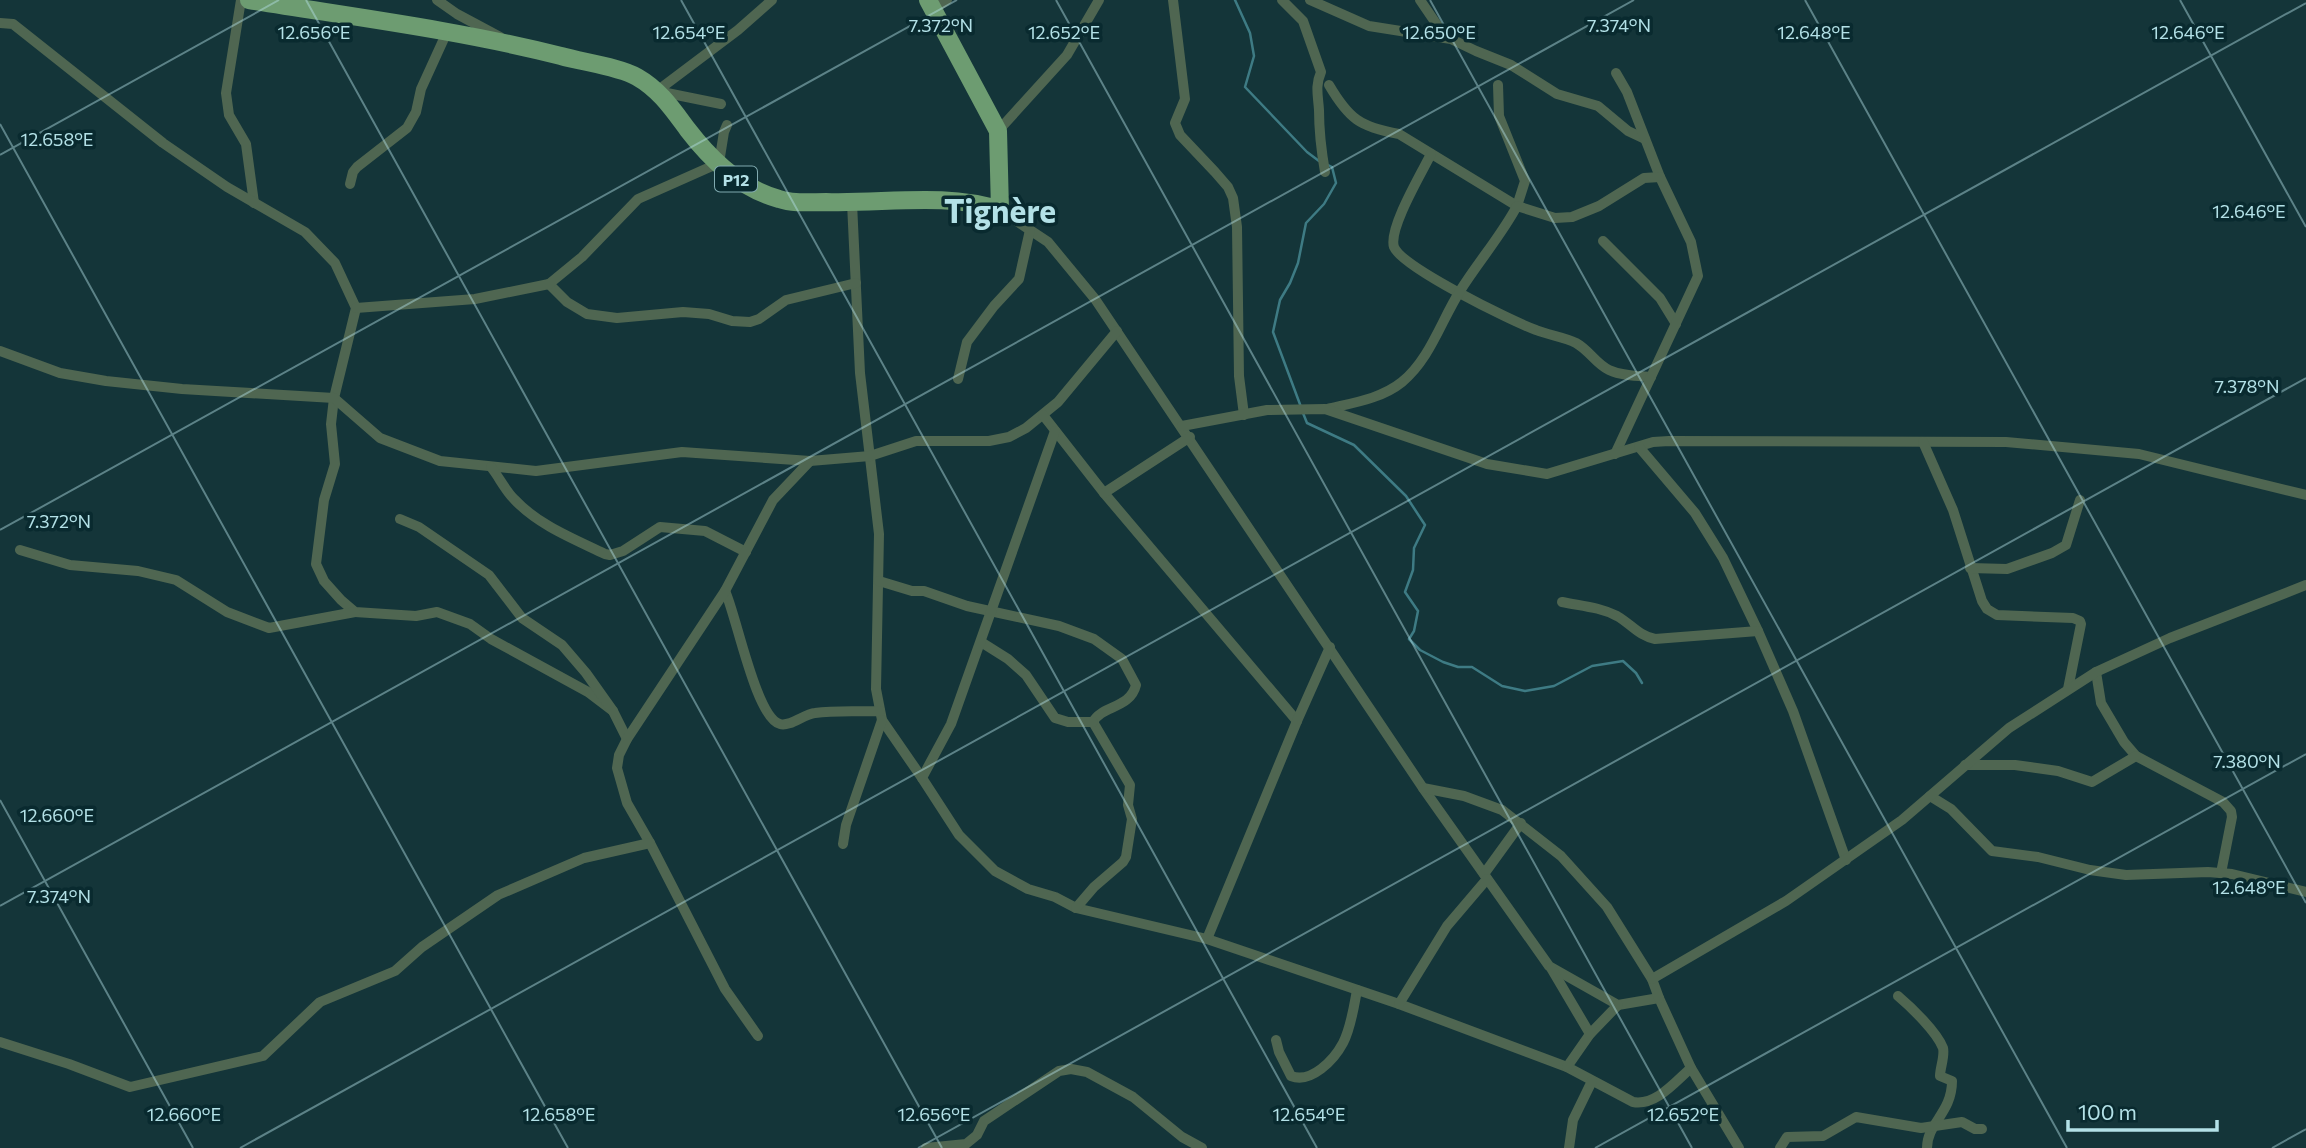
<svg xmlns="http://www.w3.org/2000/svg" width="2306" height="1148" font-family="Commissioner,sans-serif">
<rect width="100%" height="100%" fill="#143539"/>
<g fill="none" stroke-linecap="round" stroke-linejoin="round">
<!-- stream -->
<g stroke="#3e7b84" stroke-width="2.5">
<polyline points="1235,0 1250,33 1254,56 1245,87 1307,152 1319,161"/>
<polyline points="1301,407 1273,332 1280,300 1290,283 1298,263 1306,223 1324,204 1336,183 1332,167 1328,165"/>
<polyline points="1303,413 1307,423 1354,445 1406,496 1425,525 1414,548 1413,570 1405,592 1418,611 1414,631 1409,639 1420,650 1443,662 1458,667 1472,667 1502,686 1525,691 1554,686 1592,666 1623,661 1636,673 1642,683"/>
</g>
<!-- minor -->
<g stroke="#4f6651" stroke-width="10">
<polyline points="241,0 226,93 229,115 246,144 254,203"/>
<polyline points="437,0 457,14 500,37"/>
<polyline points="1173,0 1185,99 1175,123 1180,135 1215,172 1228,187 1233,198 1237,227 1239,376 1244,415"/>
<path d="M1282 0 1303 21 1321 72C1315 86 1318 95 1319 110 1319 133 1321 149 1325 172"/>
<polyline points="1310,0 1369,26 1451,39 1476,51 1511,65 1557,94 1598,106 1628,131 1645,139"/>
<polyline points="1420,0 1446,38"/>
<polyline points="933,10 947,0"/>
<polyline points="0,23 13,24 163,143 227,187 305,232 335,263 356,308 334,398 331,424 335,464 324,500 316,564 324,581 341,600 355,612 416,616 437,612 470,624 491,639 588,692 613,711"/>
<polyline points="1616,73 1627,92 1660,177"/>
<path d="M1329 85C1349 119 1360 127 1399 134L1517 206 1525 181 1499 116 1498 85"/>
<polyline points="721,104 657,91 738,30 772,0"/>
<polyline points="998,131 1067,55 1099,0"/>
<path d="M1431 154C1422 172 1388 229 1394 247 1402 267 1511 321 1536 330 1548 335 1564 337 1576 343 1589 350 1596 364 1609 370 1622 376 1638 376 1651 377"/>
<polyline points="350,184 353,172 357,167 407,128 416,112 421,89 447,32"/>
<path d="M852 203 860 373 879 534 876 689 882 720 922 778 959 835 995 871 1028 889 1055 897 1076 908 1207 939 1399 1004 1567 1067 1633 1102C1656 1106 1675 1082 1691 1068"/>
<polyline points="1000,210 1048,242 1095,299 1423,788 1549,966 1618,1005 1659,998 1691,1068 1739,1148"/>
<polyline points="1603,241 1660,298 1676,324"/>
<polyline points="549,284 567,302 587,314 617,318 683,312 709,314 732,321 750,322 759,319 786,300 856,283"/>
<polyline points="356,308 475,299 549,284 582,257 638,199 719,163 724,132 727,125"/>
<polyline points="0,351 60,373 106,381 182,389 334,398 380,438 440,461 536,471 682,452 810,461 870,456 916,441 989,441 1009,437 1026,428 1058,402 1117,331"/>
<polyline points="958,379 967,342 994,306 1019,279 1030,230"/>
<path d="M1327 409C1352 403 1381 399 1402 382 1430 359 1441 321 1460 291 1478 262 1501 236 1517 206L1555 218 1572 217 1599 206 1644 178 1660 177 1691 242 1698 276 1615 454"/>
<polyline points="1043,415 1104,493 1297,721"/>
<polyline points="1182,426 1267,410 1325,409 1487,464 1547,474 1653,442 1669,441 2006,442 2139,454 2306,495"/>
<polyline points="1923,442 1953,510 1982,601 1987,609 1997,615 2073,618 2080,621 2081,624 2068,689"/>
<polyline points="1639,447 1695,513 1723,558 1758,631 1793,711 1846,860"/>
<path d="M491 467C499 477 505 490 514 499 538 525 574 539 605 554L610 555 623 551 660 527 705 531 746 552"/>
<polyline points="1104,493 1190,437"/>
<polyline points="400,519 419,527 489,575 522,618 562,645 586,673 613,711 627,739"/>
<polyline points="20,550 70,565 138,571 176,580 227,612 269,628 355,612"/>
<polyline points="1970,568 2007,569 2052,553 2066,545 2080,500"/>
<path d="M879 581 912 591H924L967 606 1059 626 1094 639 1122 659 1136 685C1130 709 1102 705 1093 722L1130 785 1128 805 1132 819 1126 857 1123 862 1094 887 1076 908"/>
<path d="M725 591C736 614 756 718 780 724 790 727 804 714 815 713 836 710 859 712 880 711"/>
<path d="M1562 602C1581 606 1600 607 1617 616 1631 624 1639 636 1655 639L1758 631"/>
<polyline points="981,642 1008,659 1026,675 1055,718 1068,722 1093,722"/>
<polyline points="2096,672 2101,703 2124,742 2136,756 2223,802 2231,811 2232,817 2221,873"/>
<polyline points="1965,765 2015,765 2058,771 2092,782 2136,756"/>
<polyline points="922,778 951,724 1055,431"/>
<polyline points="1423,788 1464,796 1502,810 1561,856 1607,907 1652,979 1659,998"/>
<polyline points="1930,796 1951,809 1992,851 2038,857 2090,870 2126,875 2208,872 2232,874 2306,892"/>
<polyline points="843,844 846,825 882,720"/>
<polyline points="1484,874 1521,823"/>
<polyline points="1207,939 1297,721 1330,647"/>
<polyline points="1551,968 1590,1034"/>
<polyline points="1652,979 1786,901 1902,820 2009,728 2096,672 2170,638 2306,585"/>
<path d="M1898 996C1911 1007 1937 1032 1943 1048 1945 1056 1940 1068 1940 1076L1952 1081C1952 1113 1927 1123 1927 1148"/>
<polyline points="1399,1004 1447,926 1487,879"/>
<polyline points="758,1036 725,989 650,843 627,803 617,768 619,755 627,739 725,591 773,500 810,461"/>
<path d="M1276 1040 1279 1052 1291 1076C1311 1084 1334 1060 1343 1043 1351 1028 1354 1006 1357 990"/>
<polyline points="0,1042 69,1064 130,1087 263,1056 320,1002 395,971 422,947 498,895 584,858 650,843"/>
<polyline points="1567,1067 1590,1034 1618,1005"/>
<polyline points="926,1148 966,1144 977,1135 984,1121 1059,1071 1071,1069 1087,1072 1133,1097 1182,1137 1202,1148"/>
<polyline points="1569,1148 1573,1120 1592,1081"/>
<polyline points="1780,1148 1787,1137 1823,1136 1856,1117 1921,1128 1962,1122 1975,1129 1982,1129"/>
</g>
<!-- primary -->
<path stroke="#6d9c71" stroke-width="18" d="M249 0C353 17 458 30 561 56 582 62 620 67 637 77 660 90 673 110 688 130 711 160 742 189 779 199 794 204 811 202 826 202 884 204 944 192 1000 210L998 131 928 0"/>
</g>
<!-- ticks -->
<path fill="none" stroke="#b3e1e7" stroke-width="2" stroke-opacity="0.45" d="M306 0 942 1148M681 0 1317 1148M1056 0 1692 1148M1430 0 2067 1148M1805 0 2306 903M2180 0 2306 227M0 124 568 1148M0 155 279 0M0 530 957 0M0 800 193 1148M0 906 1634 0M240 1148 2306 3M918 1148 2306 378M1595 1148 2306 754M2272 1148 2306 1129"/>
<g text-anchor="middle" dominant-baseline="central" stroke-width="7" stroke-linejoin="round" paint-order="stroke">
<!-- shield labels -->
<rect fill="#092a2f" stroke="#80aab0" stroke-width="2" x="715" y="166.5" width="42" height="25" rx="5"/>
<g font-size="16" font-weight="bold" fill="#b3e1e7">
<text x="736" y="179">P12</text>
</g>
<!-- town labels -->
<g font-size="32" font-weight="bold" fill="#b3e1e7" stroke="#092a2f">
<text x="1000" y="210">Tignère</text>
</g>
</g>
<g font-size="18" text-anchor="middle" fill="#b3e1e7" stroke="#092a2f" stroke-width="7" stroke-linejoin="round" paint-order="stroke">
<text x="1619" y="32">7.374°N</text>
<text x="941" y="32">7.372°N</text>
<text x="314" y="39">12.656°E</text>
<text x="689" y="39">12.654°E</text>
<text x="1064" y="39">12.652°E</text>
<text x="1439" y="39">12.650°E</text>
<text x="1814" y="39">12.648°E</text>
<text x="2188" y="39">12.646°E</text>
<text x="57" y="146">12.658°E</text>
<text x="2249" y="218">12.646°E</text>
<text x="2247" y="393">7.378°N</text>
<text x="59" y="528">7.372°N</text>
<text x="2247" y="768">7.380°N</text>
<text x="57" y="822">12.660°E</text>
<text x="2249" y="894">12.648°E</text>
<text x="59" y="903">7.374°N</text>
<text x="184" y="1121">12.660°E</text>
<text x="559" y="1121">12.658°E</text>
<text x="934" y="1121">12.656°E</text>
<text x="1309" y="1121">12.654°E</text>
<text x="1683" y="1121">12.652°E</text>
</g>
<!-- scale -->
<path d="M2068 1120v10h149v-10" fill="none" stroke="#b3e1e7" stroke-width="3.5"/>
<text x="2078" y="1120" font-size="21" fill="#b3e1e7" stroke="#092a2f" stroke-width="5" paint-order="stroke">100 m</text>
</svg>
